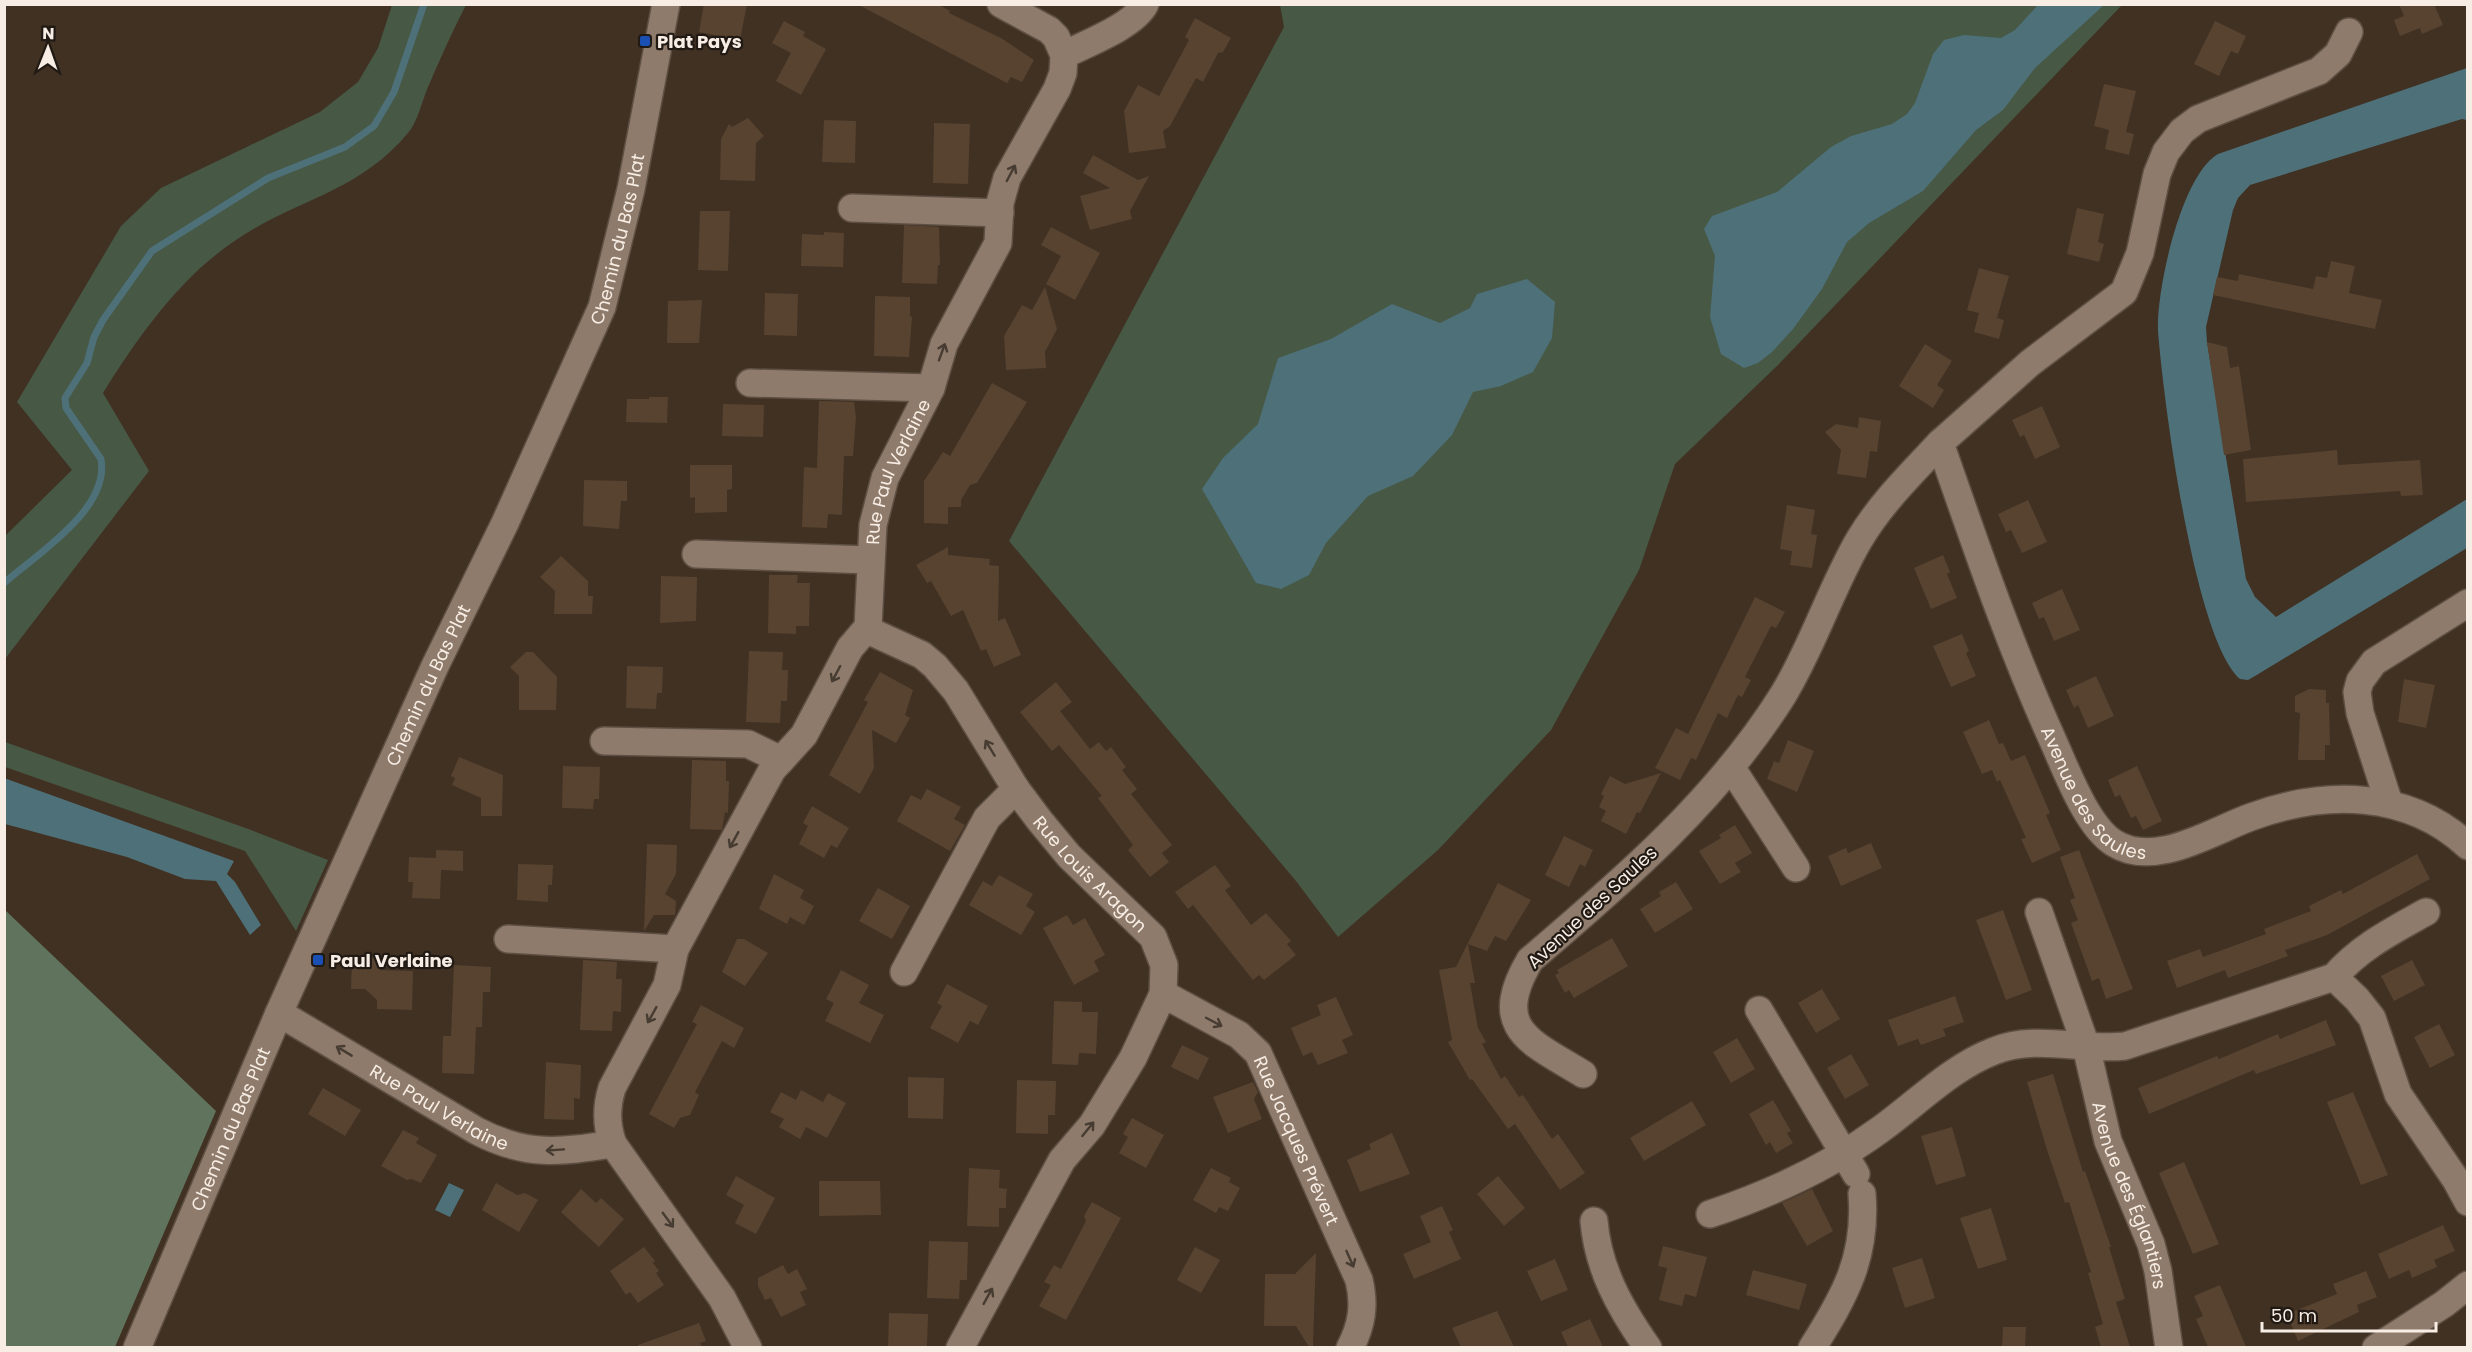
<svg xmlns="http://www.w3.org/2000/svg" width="2472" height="1352" font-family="Poppins,sans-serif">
<rect width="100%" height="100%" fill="#403123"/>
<!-- green -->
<g fill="#475845">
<path d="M392 5H466C452 32 440 59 428 87 422 101 418 121 408 133 358 193 296 199 236 240 180 277 138 337 103 393L149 471 5 659V536L72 470 17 402 121 226 161 188 320 112 358 82 378 48Z"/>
<polygon points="1280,5 2122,5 1778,365 1675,464 1639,570 1551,730 1438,850 1338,937 1296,881 1009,541 1284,27"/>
<polygon points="5,742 251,830 328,860 296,931 245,851 5,767"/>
</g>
<!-- forest -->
<polygon fill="#60735d" points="5,910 216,1111 115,1347 5,1347"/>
<!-- water -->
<g fill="#4e7078">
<polygon points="2038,5 2104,5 2035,68 2003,110 1976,130 1923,191 1869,223 1847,242 1822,289 1793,329 1772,352 1758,363 1744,368 1721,354 1710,317 1715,256 1704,229 1712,216 1777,192 1831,147 1851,136 1892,124 1907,114 1915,103 1933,54 1944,40 1964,35 2001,38 2015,30"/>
<path d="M2467 68V120L2462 119 2250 185 2238 198 2233 210 2206 327 2207 342 2246 579 2255 597 2276 617 2467 499V548L2255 676 2248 680 2240 679C2194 639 2163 397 2158 331 2156 291 2181 175 2218 154Z"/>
<polygon points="1527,279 1555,302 1552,338 1533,372 1501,386 1473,392 1452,435 1413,476 1368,496 1326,543 1309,575 1281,589 1256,583 1202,489 1223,458 1258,424 1278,358 1331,339 1392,304 1440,323 1470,308 1477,294"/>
<polygon points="4,778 234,861 227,874 235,882 261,925 250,935 216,881 185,879 127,857 5,824"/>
<polygon points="449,1183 464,1190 450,1217 435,1210"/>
</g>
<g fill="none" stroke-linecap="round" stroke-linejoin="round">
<!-- stream -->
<path stroke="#4e7078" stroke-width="7" d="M4 583C37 554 110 509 101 459L66 408 65 398 87 363 94 337 103 320 152 251 268 178 345 147 374 126 394 92 424 4"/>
</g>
<!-- building -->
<g fill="#574330">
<polygon points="704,4 747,4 740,40 699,32"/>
<polygon points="857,4 938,4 950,11 949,13 1001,38 1034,60 1022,82 1011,77 1007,83"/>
<polygon points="2399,4 2434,4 2443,25 2422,34 2420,28 2400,36 2394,20 2404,16"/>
<polygon points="1195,18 1231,38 1223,52 1218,53 1203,82 1196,78 1170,126 1163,131 1166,148 1129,153 1124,111 1138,85 1159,96 1189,40 1185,37"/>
<polygon points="784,21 805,32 803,36 826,49 801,95 776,81 791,53 772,43"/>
<polygon points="2215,21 2246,36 2238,54 2231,51 2219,76 2194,64"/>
<polygon points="2104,84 2136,91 2126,132 2134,134 2129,155 2105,149 2109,130 2094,126"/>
<polygon points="748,118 764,136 756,143 755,181 720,180 721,139 729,124 732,127"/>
<polygon points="824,120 856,121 855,163 822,162"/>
<polygon points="934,123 970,124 968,184 933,183"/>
<polygon points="1093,155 1138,180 1149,176 1130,211 1132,219 1090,230 1080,196 1110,188 1083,173"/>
<polygon points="2077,208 2104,214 2098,242 2104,244 2099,262 2067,254"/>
<polygon points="700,211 730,211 728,271 698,270"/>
<polygon points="904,225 939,227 940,265 938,265 937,284 902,283"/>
<polygon points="1051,227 1100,253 1075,300 1046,284 1061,256 1041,245"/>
<polygon points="824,232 844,233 843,267 801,266 802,234 824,235"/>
<polygon points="2331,261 2355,266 2349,293 2382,300 2375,329 2213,295 2217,277 2238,281 2239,274 2313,289 2316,276 2327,278"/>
<polygon points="1979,268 2009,276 1997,318 2004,320 1999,339 1974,332 1979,313 1967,310"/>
<polygon points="1045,287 1057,329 1045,352 1046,368 1006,370 1004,336 1022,305 1032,310"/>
<polygon points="765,293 798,294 797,336 764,335"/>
<polygon points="875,296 910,297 910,316 912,317 909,357 874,356"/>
<polygon points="702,300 699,343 667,343 668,301"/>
<polygon points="2207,342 2227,347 2230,368 2239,366 2251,450 2224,455"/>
<polygon points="1925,344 1952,361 1937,385 1944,390 1933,408 1899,386"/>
<polygon points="992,383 1027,402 977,483 970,485 961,500 961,507 948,507 948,524 924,523 924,481 943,452 950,456"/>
<polygon points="649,397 668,397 667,423 626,422 627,399 649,399"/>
<polygon points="819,401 854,402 856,417 853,456 844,456 842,515 828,514 827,528 802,527 804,467 817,468"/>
<polygon points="723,404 764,405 763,437 722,436"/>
<polygon points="2042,406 2060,447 2035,459 2024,435 2020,437 2012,420"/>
<polygon points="1859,417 1881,421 1877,452 1870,451 1866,478 1837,474 1841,450 1825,432 1836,424 1858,428"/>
<polygon points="2337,450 2338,465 2420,460 2423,495 2401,496 2400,491 2246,502 2243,459"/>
<polygon points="690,465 732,465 732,489 727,490 727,512 695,513 695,497 690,498"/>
<polygon points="584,480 627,481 627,501 621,501 619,529 583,526"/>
<polygon points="2028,500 2047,542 2022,553 2011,530 2006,532 1998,514"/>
<polygon points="1787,505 1815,510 1811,534 1817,535 1812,568 1790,565 1792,551 1780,549"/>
<polygon points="948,547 948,555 990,559 989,565 999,566 998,621 1005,618 1021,655 994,667 986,649 981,651 963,610 951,616 931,581 927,583 916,565"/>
<polygon points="1943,555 1950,572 1947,574 1957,598 1931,609 1914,568"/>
<polygon points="561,556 588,581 588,596 593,596 592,614 554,614 555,591 540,577"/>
<polygon points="769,575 798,575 797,583 810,583 809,626 796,626 796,634 768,633"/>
<polygon points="661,576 697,577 696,621 660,623"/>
<polygon points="2062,589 2080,630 2054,641 2044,617 2039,619 2032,603"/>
<polygon points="1755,597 1785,612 1776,628 1771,626 1745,677 1751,680 1742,697 1738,695 1727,718 1718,713 1696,760 1691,758 1680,780 1655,768 1676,728 1688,734"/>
<polygon points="1962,634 1969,651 1966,653 1976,676 1951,687 1933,646"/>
<polygon points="749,651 783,652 782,670 788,670 787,701 781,701 780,723 746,722"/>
<polygon points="526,652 533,652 557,677 556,710 519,710 519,676 510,667"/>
<polygon points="627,666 663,667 662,693 657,693 656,709 626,708"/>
<polygon points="880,672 913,690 905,715 910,718 896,743 872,730 874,768 860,794 829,775 868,702 864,700"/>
<polygon points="2096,676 2114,716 2088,728 2078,705 2074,708 2066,690"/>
<polygon points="2404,679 2435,685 2426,728 2398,722"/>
<polygon points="1056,682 1072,702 1060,711 1090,749 1099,742 1106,751 1111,747 1126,767 1122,770 1137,789 1131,794 1172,845 1162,853 1169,862 1150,877 1128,850 1133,845 1098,798 1102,796 1059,745 1052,751 1020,712"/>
<polygon points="2309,689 2326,690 2326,703 2329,703 2330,745 2325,745 2325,760 2298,760 2300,713 2295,712 2295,696"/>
<polygon points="1989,720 1999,744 2003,743 2011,761 2025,755 2050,813 2046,815 2061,850 2032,863 2021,839 2026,838 2000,780 1997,782 1992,770 1982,774 1963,732"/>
<polygon points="1788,740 1814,751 1797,792 1767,779 1774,761 1779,763"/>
<polygon points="459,757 503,775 502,816 481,816 481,798 452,785 455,778 451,776"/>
<polygon points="692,760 726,761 726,781 729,781 728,813 725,812 722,830 690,829"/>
<polygon points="563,766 600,767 599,799 594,799 593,809 562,808"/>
<polygon points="2137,766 2162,821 2143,830 2136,816 2131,818 2120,795 2115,797 2108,780"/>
<polygon points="1661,773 1640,813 1637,812 1626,834 1601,821 1606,811 1599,807 1604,796 1601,794 1610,776 1625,784"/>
<polygon points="927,789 961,807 954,819 965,825 950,851 897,821 911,795 921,800"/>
<polygon points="812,806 849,828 837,848 831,845 824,858 799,844 808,826 803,823"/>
<polygon points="1735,825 1752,853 1735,863 1741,872 1720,884 1699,851 1721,838 1719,835"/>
<polygon points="1564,836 1593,850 1585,867 1580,864 1569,887 1545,875"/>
<polygon points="1871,843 1882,868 1841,886 1828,856 1846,848 1848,853"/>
<polygon points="647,844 677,845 676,874 665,894 676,901 675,915 654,915 644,931"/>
<polygon points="436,850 463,851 463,871 441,870 440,899 412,898 413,882 408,882 409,857 436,858"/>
<polygon points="2079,850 2133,989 2106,999 2099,978 2092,981 2071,923 2078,920 2070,900 2075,898 2060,857"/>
<polygon points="2417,854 2430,879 2327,935 2285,950 2288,956 2228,978 2225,970 2177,988 2167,961 2200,949 2203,957 2266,934 2264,929 2311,911 2309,906 2341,890 2343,894"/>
<polygon points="518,864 553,865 552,885 548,885 548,902 517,900"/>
<polygon points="1215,865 1231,886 1225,890 1251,925 1266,913 1291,941 1287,944 1296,955 1264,980 1259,975 1253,980 1193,905 1188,909 1175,892"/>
<polygon points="774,874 804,890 800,898 814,906 804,925 790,917 787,924 759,909"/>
<polygon points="999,875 1033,894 1026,906 1035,912 1021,935 969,905 983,881 992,886"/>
<polygon points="1676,882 1693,909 1655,933 1640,909 1661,896 1659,892"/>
<polygon points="1498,883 1531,900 1506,941 1495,936 1487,951 1468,944 1475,983 1470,983 1478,1028 1486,1042 1482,1044 1501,1079 1505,1076 1519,1097 1523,1095 1552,1139 1558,1134 1585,1173 1560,1190 1515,1124 1508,1129 1472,1079 1470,1080 1448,1042 1452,1040 1439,970 1456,967"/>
<polygon points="878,888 910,906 892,939 859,921"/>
<polygon points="2003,910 2032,990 2006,1000 1976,920"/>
<polygon points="1067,915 1073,925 1085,918 1105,955 1094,961 1099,971 1074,985 1043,928"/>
<polygon points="1612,938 1628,966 1574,998 1569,990 1565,993 1555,975 1559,973 1557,970"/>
<polygon points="737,939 744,939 768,953 745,986 722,972"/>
<polygon points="352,957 375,958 375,961 380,962 380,970 413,971 412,1010 377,1009 377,1000 365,989 351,989"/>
<polygon points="583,960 617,962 616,979 622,979 621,1012 613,1011 612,1031 580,1030"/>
<polygon points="2412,960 2425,985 2394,1001 2381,976"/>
<polygon points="454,965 491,967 490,992 483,992 482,1027 476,1027 474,1074 442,1073 443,1036 451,1036"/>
<polygon points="841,970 869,985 859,1003 884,1015 870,1043 825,1021 834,1003 826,999"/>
<polygon points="947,984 988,1006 978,1025 970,1021 958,1043 930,1028 942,1006 937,1003"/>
<polygon points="1822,989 1840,1019 1816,1033 1798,1003"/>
<polygon points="1955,996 1964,1022 1943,1029 1946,1036 1921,1045 1918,1039 1898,1046 1888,1020"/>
<polygon points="1336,997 1353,1035 1342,1040 1348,1053 1318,1065 1312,1052 1303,1056 1291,1028 1321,1015 1317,1005"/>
<polygon points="1054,1001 1082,1002 1082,1012 1098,1012 1096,1054 1079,1053 1078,1065 1052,1064"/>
<polygon points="701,1005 744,1028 734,1048 722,1041 695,1092 699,1095 690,1115 680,1118 674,1128 649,1114 697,1024 692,1022"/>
<polygon points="2326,1020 2336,1045 2256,1074 2254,1070 2149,1114 2138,1088 2217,1056 2219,1059 2278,1034 2280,1039"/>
<polygon points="2439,1024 2455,1055 2430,1068 2414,1037"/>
<polygon points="1737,1038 1755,1069 1731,1083 1713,1052"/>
<polygon points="1182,1045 1209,1058 1198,1080 1171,1067"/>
<polygon points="1851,1054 1869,1085 1845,1099 1827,1068"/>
<polygon points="546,1062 581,1065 580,1099 574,1098 574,1120 544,1119"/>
<polygon points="2053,1074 2083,1172 2085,1171 2111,1247 2109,1247 2125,1299 2116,1302 2130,1347 2101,1347 2095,1327 2103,1324 2088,1273 2091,1272 2069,1202 2065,1203 2047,1150 2027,1082"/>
<polygon points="908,1077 944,1078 943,1119 908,1118"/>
<polygon points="1017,1080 1056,1081 1055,1115 1048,1115 1048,1134 1016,1133"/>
<polygon points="1253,1082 1258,1092 1254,1099 1262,1119 1228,1133 1213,1097"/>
<polygon points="323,1088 361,1110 345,1136 308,1114"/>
<polygon points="801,1090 823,1102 828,1093 846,1103 827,1138 806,1127 800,1139 779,1127 784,1119 770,1112 781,1092 796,1100"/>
<polygon points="2353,1092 2388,1175 2361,1185 2327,1102"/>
<polygon points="1773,1100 1791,1131 1787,1133 1793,1143 1776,1153 1770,1142 1766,1145 1749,1114"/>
<polygon points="1692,1101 1706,1125 1644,1161 1630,1138"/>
<polygon points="1132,1118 1164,1135 1146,1168 1119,1153 1128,1137 1123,1134"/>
<polygon points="1952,1127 1966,1176 1936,1185 1921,1136"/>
<polygon points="403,1130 419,1138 416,1143 437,1155 421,1183 411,1179 407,1180 381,1166"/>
<polygon points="1392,1133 1410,1174 1360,1192 1347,1160 1371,1149 1369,1144"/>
<polygon points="2184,1162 2219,1244 2193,1254 2159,1173"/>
<polygon points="969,1168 1000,1170 999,1188 1007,1189 1006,1198 1006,1208 999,1208 999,1227 967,1226"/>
<polygon points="1211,1168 1231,1178 1229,1182 1240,1188 1228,1211 1219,1207 1216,1213 1193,1200"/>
<polygon points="736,1176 775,1198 756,1234 735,1223 744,1205 726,1195"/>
<polygon points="1498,1176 1525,1208 1504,1226 1477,1194"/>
<polygon points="819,1181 880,1181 881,1215 819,1216"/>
<polygon points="496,1183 517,1195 525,1193 538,1200 519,1232 482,1210"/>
<polygon points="581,1189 596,1203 601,1198 624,1219 599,1247 561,1212"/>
<polygon points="1812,1189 1833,1231 1807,1246 1782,1203"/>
<polygon points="1092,1202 1121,1218 1066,1320 1039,1306 1051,1285 1044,1282 1054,1265 1061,1269 1086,1221 1084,1216"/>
<polygon points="1442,1206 1453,1230 1449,1232 1461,1259 1414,1279 1403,1254 1431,1242 1420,1216"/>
<polygon points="1991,1208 2007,1260 1978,1269 1960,1218"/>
<polygon points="2443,1225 2455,1251 2434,1260 2437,1267 2412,1278 2409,1270 2389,1279 2378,1254"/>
<polygon points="929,1241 968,1242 967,1280 960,1280 959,1299 927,1298"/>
<polygon points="1663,1246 1707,1257 1696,1297 1685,1294 1682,1306 1659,1300 1667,1268 1658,1266"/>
<polygon points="644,1247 655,1261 653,1263 659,1271 656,1273 664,1285 638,1303 630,1292 626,1295 610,1271"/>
<polygon points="1195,1247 1220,1260 1201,1293 1177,1280"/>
<polygon points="1316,1253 1313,1347 1309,1347 1296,1326 1264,1326 1265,1274 1295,1274"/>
<polygon points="1922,1258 1935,1298 1905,1308 1892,1268"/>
<polygon points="1555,1259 1568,1290 1541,1301 1527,1271"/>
<polygon points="783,1265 788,1274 797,1269 807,1289 800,1292 806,1305 781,1317 771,1298 765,1300 758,1286 758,1278"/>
<polygon points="1753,1270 1807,1284 1799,1310 1746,1295"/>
<polygon points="2366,1271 2377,1297 2357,1305 2359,1312 2298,1341 2287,1314 2337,1294 2333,1284"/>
<polygon points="2220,1285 2246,1347 2208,1347 2196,1319 2203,1316 2194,1296"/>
<polygon points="1497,1311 1514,1347 1461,1347 1452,1328"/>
<polygon points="889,1313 928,1314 927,1347 888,1347"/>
<polygon points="1590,1319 1603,1347 1568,1347 1561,1332"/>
<polygon points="699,1323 706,1341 700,1343 702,1347 638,1347 638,1345"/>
<polygon points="2003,1327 2026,1327 2025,1347 2002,1347"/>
</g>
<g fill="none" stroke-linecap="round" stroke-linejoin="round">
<!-- minor casing -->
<g stroke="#5d4f43" stroke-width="30">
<g id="minor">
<path id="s1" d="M2349 32 2338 54 2319 71 2198 119 2182 131 2166 152 2157 174 2140 253 2124 292 2030 363 1940 443C1976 546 2009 644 2054 743 2067 772 2087 826 2114 843 2155 869 2212 831 2251 817 2325 790 2408 790 2468 846"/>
<path d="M1064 55C1085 44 1134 26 1145 4"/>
<polyline points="852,208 1000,213"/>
<polyline points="750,383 931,388"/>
<polyline points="696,554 870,560"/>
<path id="s2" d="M868 627 874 633 922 655 935 666 956 691 1016 789 1040 821 1069 856 1153 937 1164 965 1163 994 1133 1058 1092 1125 1062 1160 960 1348"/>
<polyline points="604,741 748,744 781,760"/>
<polyline points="1731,767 1796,868"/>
<polyline points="2389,803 2360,713 2357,692 2360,681 2374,662 2468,603"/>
<path id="s3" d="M2039 912 2086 1046 2108 1141 2151 1244 2158 1271 2169 1348"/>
<polyline points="508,939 675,949"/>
<polyline points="904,972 987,818 1016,789"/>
<polyline points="2334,977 2357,999 2372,1018 2398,1094 2456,1180 2468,1202"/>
<path id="s4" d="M1163 994 1239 1035 1258 1053 1359 1280C1365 1305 1362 1325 1350 1348"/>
<polyline points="1759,1010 1856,1174"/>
<path id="s5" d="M279 1013 477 1131C527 1157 560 1152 613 1144"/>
<path d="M1583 1074C1531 1042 1489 1029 1530 960 1623 881 1718 799 1783 695 1813 646 1830 590 1859 540 1881 503 1911 474 1940 443"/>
<path d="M1710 1214C1770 1194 1829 1167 1881 1129 1917 1103 1952 1067 1994 1051 2037 1034 2081 1051 2125 1046L2334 977C2360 947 2392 931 2426 912"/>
<path d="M1594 1221C1598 1269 1620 1308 1648 1348"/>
<path id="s6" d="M137 1348 279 1013 435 666 505 523 602 307 631 189 666 4"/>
<path id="s7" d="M748 1348 722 1298 613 1144C606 1125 606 1107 612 1088L667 985 675 949 772 770 804 735 850 648 868 627 873 525 885 478 931 388 944 344 998 243 1000 203 1007 178 1057 89 1063 73 1064 55 1056 37 1049 30 1001 4"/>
<path d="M1812 1348C1845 1296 1867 1257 1862 1194"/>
<polyline points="2376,1348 2444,1304 2468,1285"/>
</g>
</g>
<!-- minor -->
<use href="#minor" stroke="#8e7b6b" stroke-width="27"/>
</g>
<!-- one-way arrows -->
<defs><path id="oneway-shaft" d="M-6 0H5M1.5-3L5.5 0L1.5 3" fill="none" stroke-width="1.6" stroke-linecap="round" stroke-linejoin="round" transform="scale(1.5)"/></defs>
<g stroke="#473c32">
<use href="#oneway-shaft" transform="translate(1011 173) rotate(-62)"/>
<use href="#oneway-shaft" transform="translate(942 352) rotate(-70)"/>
<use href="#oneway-shaft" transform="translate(836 674) rotate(118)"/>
<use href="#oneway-shaft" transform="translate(990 748) rotate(-121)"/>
<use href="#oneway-shaft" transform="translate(734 840) rotate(119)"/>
<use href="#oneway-shaft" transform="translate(652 1015) rotate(119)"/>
<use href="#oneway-shaft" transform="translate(1214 1022) rotate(28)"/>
<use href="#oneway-shaft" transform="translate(344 1051) rotate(-149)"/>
<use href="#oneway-shaft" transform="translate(1088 1129) rotate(-51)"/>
<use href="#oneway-shaft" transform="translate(555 1150) rotate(176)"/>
<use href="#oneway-shaft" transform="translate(668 1220) rotate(54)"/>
<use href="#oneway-shaft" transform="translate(1350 1259) rotate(66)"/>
<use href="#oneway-shaft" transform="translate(988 1296) rotate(-61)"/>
</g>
<!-- markers -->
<g fill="#1a4fb4" stroke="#211a14" stroke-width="2">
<rect x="639" y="35" width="12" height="12" rx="3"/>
<rect x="312" y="954" width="12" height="12" rx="3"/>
</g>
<g text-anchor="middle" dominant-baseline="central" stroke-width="4.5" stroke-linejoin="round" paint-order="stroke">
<!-- poi labels -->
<g font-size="18" font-weight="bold" fill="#f7ede4" stroke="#211a14" text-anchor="start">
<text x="657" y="41">Plat Pays</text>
<text x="330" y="960">Paul Verlaine</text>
</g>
<!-- street labels -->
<g font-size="18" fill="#f7ede4" stroke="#211a14">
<text stroke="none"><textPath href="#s6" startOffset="1210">Chemin du Bas Plat</textPath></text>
<text stroke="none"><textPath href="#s7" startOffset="993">Rue Paul Verlaine</textPath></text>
<text stroke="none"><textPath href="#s6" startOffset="724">Chemin du Bas Plat</textPath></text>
<text stroke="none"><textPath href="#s1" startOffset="1000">Avenue des Saules</textPath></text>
<text stroke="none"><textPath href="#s2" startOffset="339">Rue Louis Aragon</textPath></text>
<text transform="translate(1592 907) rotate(-43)">Avenue des Saules</text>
<text stroke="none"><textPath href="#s5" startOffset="186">Rue Paul Verlaine</textPath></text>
<text stroke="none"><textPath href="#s6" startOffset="238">Chemin du Bas Plat</textPath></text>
<text stroke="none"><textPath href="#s4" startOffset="208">Rue Jacques Prévert</textPath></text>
<text stroke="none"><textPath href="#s3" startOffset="298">Avenue des Églantiers</textPath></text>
</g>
</g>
<!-- border -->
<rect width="2472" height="1352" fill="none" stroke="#f7ede4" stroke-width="12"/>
<!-- north arrow -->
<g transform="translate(48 48) rotate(1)" stroke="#211a14" stroke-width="4.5" paint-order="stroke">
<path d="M0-4.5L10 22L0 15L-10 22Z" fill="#f7ede4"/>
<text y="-9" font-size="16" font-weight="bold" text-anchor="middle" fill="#f7ede4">N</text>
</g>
<!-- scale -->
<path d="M2262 1322v9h174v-9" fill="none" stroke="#f7ede4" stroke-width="3"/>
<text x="2271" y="1322" font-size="18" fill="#f7ede4" stroke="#211a14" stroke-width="4.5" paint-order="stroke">50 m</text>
</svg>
